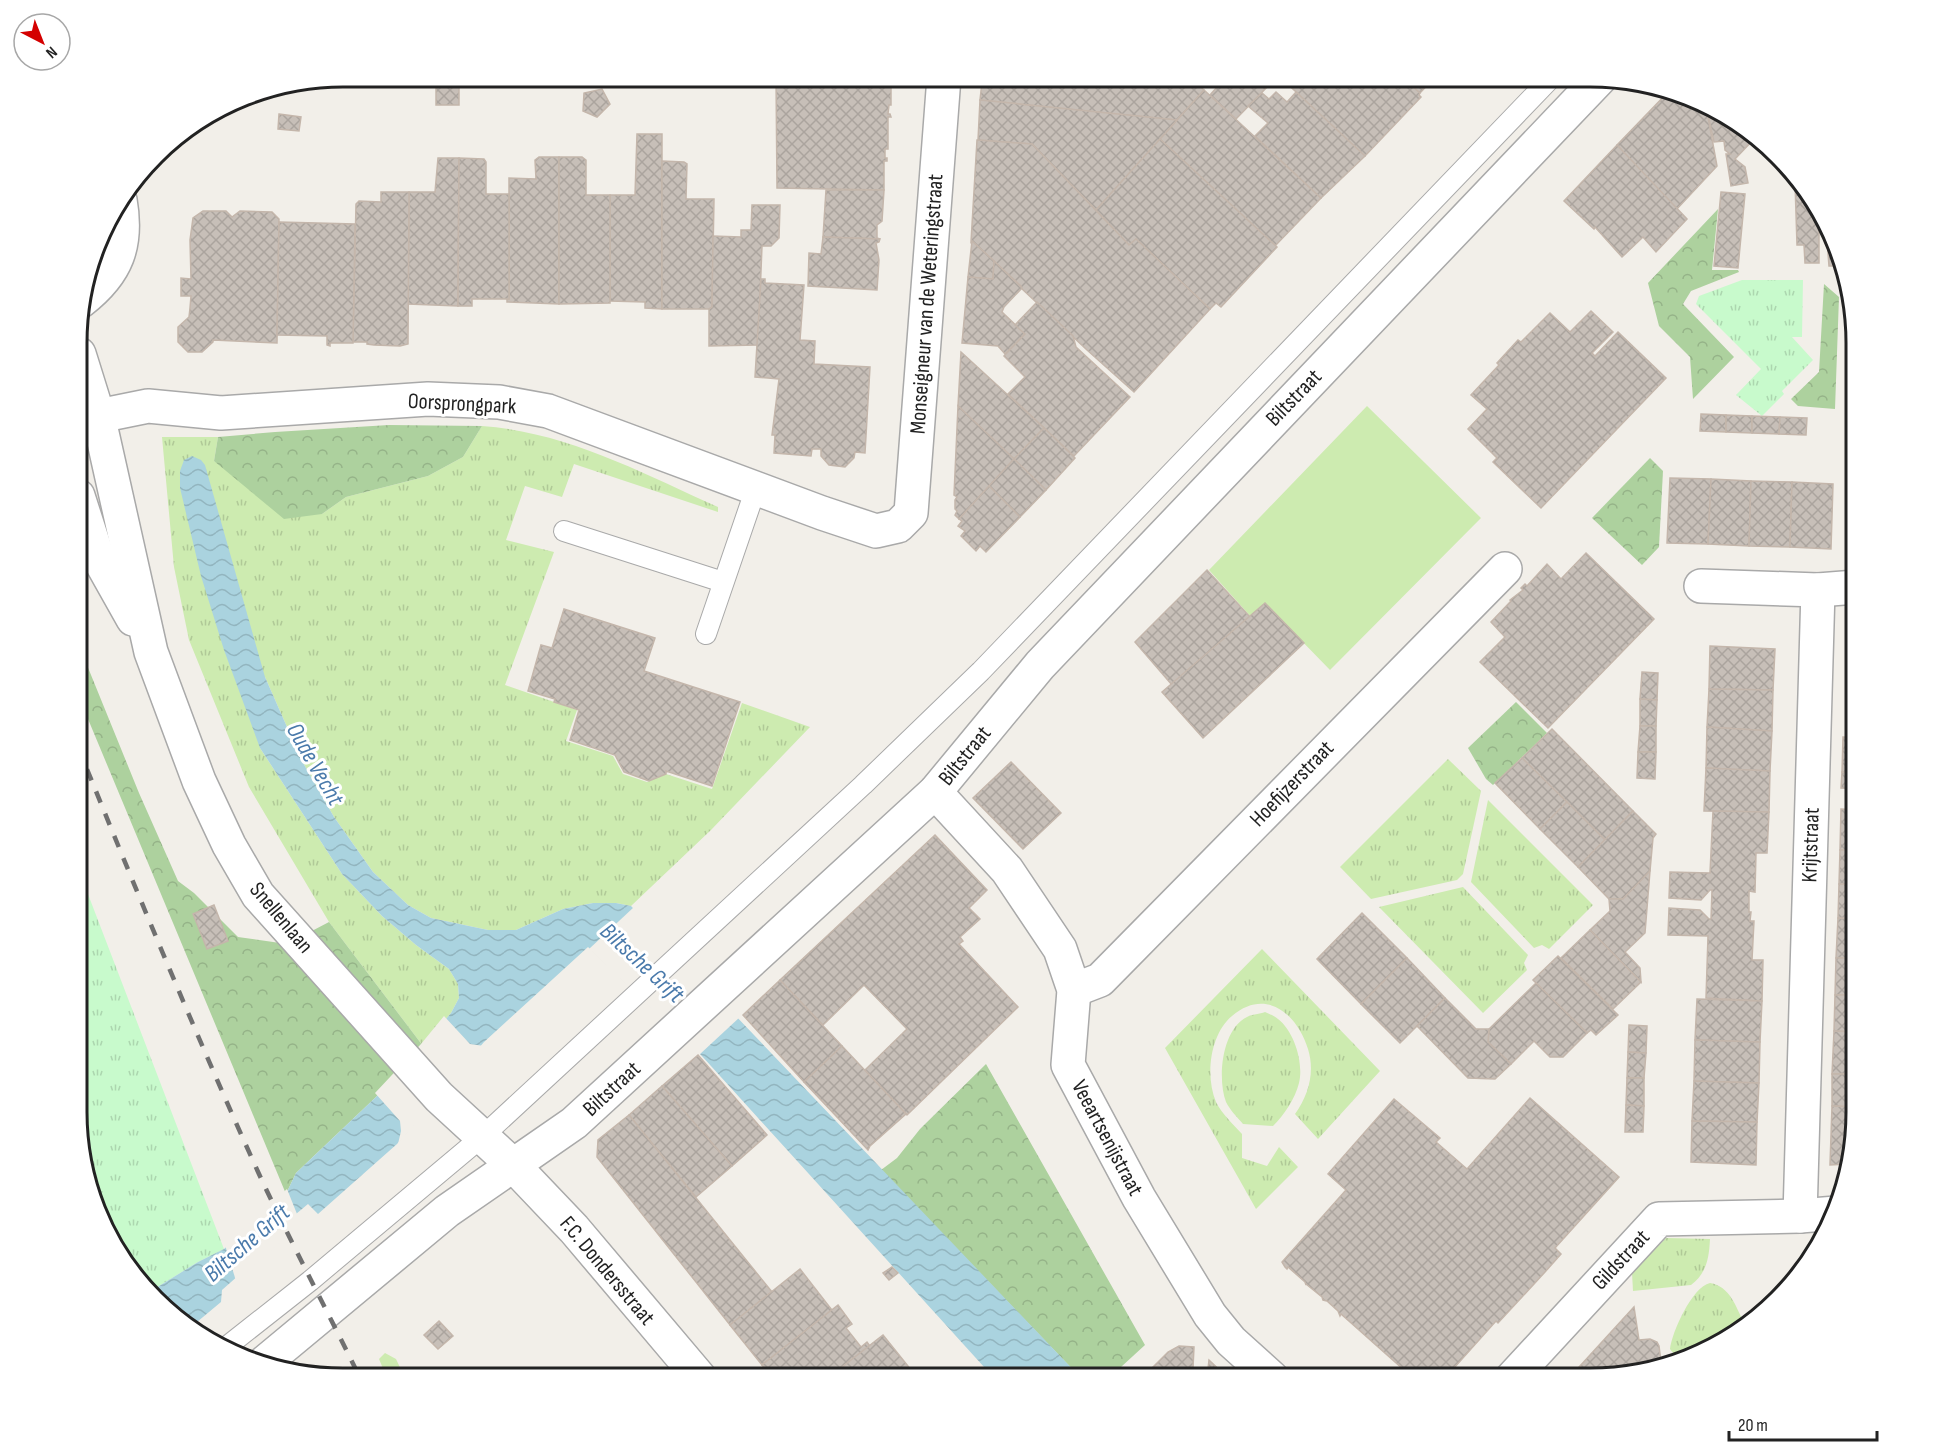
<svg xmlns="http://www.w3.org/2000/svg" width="1933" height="1455" font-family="'Sofia Sans Condensed',sans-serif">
<defs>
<pattern id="grass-tufts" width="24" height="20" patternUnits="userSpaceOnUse" patternTransform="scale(1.5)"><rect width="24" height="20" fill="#cdebb0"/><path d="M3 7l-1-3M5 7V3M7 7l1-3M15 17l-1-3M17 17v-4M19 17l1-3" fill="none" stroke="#b0c997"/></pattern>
<pattern id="forest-crowns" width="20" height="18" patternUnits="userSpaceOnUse" patternTransform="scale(1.5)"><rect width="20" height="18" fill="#add19e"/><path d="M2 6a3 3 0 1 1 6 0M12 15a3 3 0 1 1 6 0" fill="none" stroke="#95b388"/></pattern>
<pattern id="park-tufts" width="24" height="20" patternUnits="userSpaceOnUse" patternTransform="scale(1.5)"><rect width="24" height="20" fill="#c8facc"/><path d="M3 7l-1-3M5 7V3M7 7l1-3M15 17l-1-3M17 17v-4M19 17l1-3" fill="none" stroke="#acd6af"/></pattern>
<pattern id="water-waves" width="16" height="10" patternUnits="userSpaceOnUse" patternTransform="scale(1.5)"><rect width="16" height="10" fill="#aad3df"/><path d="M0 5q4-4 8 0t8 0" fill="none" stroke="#92b5bf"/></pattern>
<pattern id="building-cross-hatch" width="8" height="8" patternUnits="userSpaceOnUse" patternTransform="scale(1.5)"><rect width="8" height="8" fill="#c7bfb8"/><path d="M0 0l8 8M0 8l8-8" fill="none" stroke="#aba49e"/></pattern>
</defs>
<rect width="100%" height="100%" fill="#f2efe9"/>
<!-- grass -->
<g fill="url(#grass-tufts)">
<path d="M482 426C567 432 642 473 718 507V512L574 464 562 497 525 486 506 540 554 552 505 685 577 710 566 741 613 756 623 774 647 782 666 774 712 789 742 703 810 727 711 830 631 906 616 903H593L563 909 516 930H488L431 918 408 905 373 872 334 817 302 761 265 677 260 748 342 874 382 916 416 945 449 969 458 984 459 998 451 1013 423 1046 329 922 249 787 189 640 174 567 162 437H218L214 461 322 514 346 497 428 476 463 457Z"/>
<polygon points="1448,759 1481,791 1463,874 1457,880 1371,899 1340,867"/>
<polygon points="1488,800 1593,905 1549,949 1542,945 1534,948 1471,882"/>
<polygon points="1463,887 1528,955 1524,963 1527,970 1483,1013 1379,907"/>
<path d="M1262 949 1380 1071 1318 1139 1295 1114C1309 1094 1315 1072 1308 1049 1297 1014 1266 987 1232 1016 1210 1034 1205 1076 1216 1102 1222 1114 1233 1124 1242 1134V1158L1267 1166 1279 1147 1298 1167 1256 1209 1165 1048Z"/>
<path d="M1265 1012C1269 1014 1275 1016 1278 1019 1294 1031 1304 1063 1299 1083 1295 1099 1284 1115 1273 1126L1243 1124C1237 1117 1230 1110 1226 1102 1217 1078 1222 1029 1247 1017 1252 1014 1260 1014 1265 1012Z"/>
<path d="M1666 1238 1710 1239C1709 1257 1707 1273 1691 1285L1633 1291 1632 1273Z"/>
<path d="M1710 1283C1730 1286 1736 1307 1744 1323 1730 1334 1686 1374 1670 1349 1672 1332 1692 1287 1710 1283Z"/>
<polygon points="385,1353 396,1359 405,1378 387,1378 379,1359"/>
</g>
<!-- forest -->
<g fill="url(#forest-crowns)">
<polygon points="1718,209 1712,270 1738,270 1739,272 1691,291 1683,304 1734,357 1693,399 1690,357 1659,326 1648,283"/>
<polygon points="1824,284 1839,297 1835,409 1798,406 1791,399 1819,372"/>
<polygon points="389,425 482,426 463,457 428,476 346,497 322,514 284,519 214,461 218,437 275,432"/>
<polygon points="1650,458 1663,471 1659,547 1642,565 1592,518"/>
<polygon points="78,643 139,793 178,881 194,893 238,937 287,944 329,922 423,1046 376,1097 296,1173 286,1194 78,695"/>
<polygon points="1516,702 1547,733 1493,785 1486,779 1468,748"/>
<polygon points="986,1064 1145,1345 1109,1378 1081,1378 881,1170 897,1158 920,1129"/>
</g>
<!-- park -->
<g fill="url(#park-tufts)">
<polygon points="1742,280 1803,280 1802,337 1792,337 1813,360 1782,391 1784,394 1762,416 1736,395 1761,369 1696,304 1699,296"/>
<polygon points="78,868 224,1249 198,1262 151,1291 104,1230 77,1130"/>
</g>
<!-- garden -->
<polygon fill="#cdebb0" points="1367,406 1481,518 1330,670 1266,604 1251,617 1209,570"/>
<!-- water -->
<polygon fill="url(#water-waves)" points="192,456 201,460 205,465 265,677 302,761 334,817 373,872 408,905 431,918 488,930 516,930 563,909 593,903 616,903 631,906 1081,1378 994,1378 701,1055 588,947 484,1042 397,1144 318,1214 308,1204 296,1214 299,1222 222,1290 221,1302 191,1327 168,1313 151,1291 198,1262 224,1249 286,1194 296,1173 376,1097 423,1046 451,1013 459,998 458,984 449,969 416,945 382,916 342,874 260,748 224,650 201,576 180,488 180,471 184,460"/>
<!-- pier -->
<g fill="#f2efe9">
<polygon points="634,907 740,1017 699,1055 589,949"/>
<polygon points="444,1016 470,1044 484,1046 398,1144 401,1131 400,1121 375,1093 421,1044"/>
<polygon points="287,1189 301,1224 236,1281 225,1245"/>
</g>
<!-- building -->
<g fill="url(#building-cross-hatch)" stroke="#c4b6ab" stroke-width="1.5">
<polygon points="459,77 459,105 436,105 436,78"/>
<polygon points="776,77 891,77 891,105 889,105 888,114 890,114 891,117 888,117 888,149 885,149 885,158 887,158 887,161 884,161 884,190 777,188"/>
<polygon points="985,77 1190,77 1204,90 1177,120 980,100 982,82"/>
<polygon points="1226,77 1260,77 1269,85 1236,119 1210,95"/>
<polygon points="1280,77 1403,77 1420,93 1419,95 1421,97 1365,156"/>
<polygon points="1403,77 1435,77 1420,93"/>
<polygon points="602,89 610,104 597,117 583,111 584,93"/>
<polygon points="1204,90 1321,198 1275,246 1160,139"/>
<polygon points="1669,91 1692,97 1706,106 1717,166 1676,210 1617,145"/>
<polygon points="1276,92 1287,102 1296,92 1365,156 1321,198 1255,136 1268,123 1248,106 1262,93 1269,99"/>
<polygon points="980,100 1177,120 1096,210 1032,144 978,140"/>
<polygon points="1706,106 1756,137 1735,159 1745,167 1748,183 1731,186 1726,154 1730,154 1725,150 1724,141 1714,142"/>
<polygon points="279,114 301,117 299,131 278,129"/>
<polygon points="637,134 662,134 662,309 645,308 645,302 610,301 610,195 635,195"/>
<polygon points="1160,139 1277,247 1221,307 1216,303 1210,309 1136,239 1129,245 1096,210"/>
<polygon points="977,140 1032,144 1129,245 1136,239 1210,309 1134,392 1087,350 1020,287 1021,286 972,241 971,242"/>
<polygon points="1617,145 1687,219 1656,252 1643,237 1622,257 1595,227 1594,229 1564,201"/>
<polygon points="539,157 559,157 559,304 507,302 507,299 509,299 509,178 536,179 535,160"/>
<polygon points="559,157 582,157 586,160 586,195 610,195 610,303 559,304"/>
<polygon points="438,158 459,158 458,306 408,304 409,192 435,192"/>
<polygon points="459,158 484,159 486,162 486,194 509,194 509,299 472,299 472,306 458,306"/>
<polygon points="662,161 684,162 687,164 686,199 714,199 712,307 709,309 662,309"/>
<polygon points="1795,182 1819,212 1819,263 1805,263 1804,245 1797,245"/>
<polygon points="826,190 884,190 882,221 877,225 877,238 880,239 823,237"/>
<polygon points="381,192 409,192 408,344 400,346 374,345 367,344 367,342 353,342 356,204 359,201 381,202"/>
<polygon points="1721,192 1745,194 1738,268 1714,266"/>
<polygon points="752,205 780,205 779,238 771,246 762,246 758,345 709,346 709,309 712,307 713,236 741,237 741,230 751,230"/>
<polygon points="203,211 226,211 232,217 240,211 272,212 279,219 277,343 213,340 213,342 202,352 188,352 178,342 178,327 189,317 190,308 191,296 181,296 181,278 191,279 190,240 193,218"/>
<polygon points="279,222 355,224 353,343 330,343 330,346 327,345 327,336 277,335"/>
<polygon points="1826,228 1830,228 1838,266 1829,266"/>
<polygon points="823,237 880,239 879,242 876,243 879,260 877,290 808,286 809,253 821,254"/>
<polygon points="972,241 994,261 993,279 968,277"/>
<polygon points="994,261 1022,288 1004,307 1002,312 1025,334 1005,354 998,346 962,343 968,277 993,279"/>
<polygon points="761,279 765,279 765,283 804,285 800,340 815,341 814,364 870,367 865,453 855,452 854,458 845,467 829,465 821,456 821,449 812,449 811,456 774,453 775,435 772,435 779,379 755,377"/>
<polygon points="1037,302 1073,336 1076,347 1130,397 1074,456 1008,394 1025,377 1004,356 1025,334 1015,325"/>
<polygon points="1591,311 1613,332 1592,353 1595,356 1618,332 1666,378 1541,508 1493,462 1497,458 1468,429 1487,409 1471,395 1499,365 1497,363 1518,340 1521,342 1550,313 1570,332"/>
<polygon points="961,352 1044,428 1014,459 958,406"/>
<polygon points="958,406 1014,459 959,519 955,515 957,511 955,509 955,500 957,497 954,495"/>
<polygon points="1701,414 1726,415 1726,432 1700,431"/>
<polygon points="1726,415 1752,416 1752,433 1726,432"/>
<polygon points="1752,416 1780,417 1779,434 1752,433"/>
<polygon points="1780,417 1807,418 1806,435 1779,434"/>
<polygon points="1044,428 1075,458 1046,490 1014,459"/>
<polygon points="1014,459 1046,490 1020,517 989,486"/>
<polygon points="1670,478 1711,479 1708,544 1667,543"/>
<polygon points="1711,479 1751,481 1749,546 1708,544"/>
<polygon points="1751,481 1792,482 1790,547 1749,546"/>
<polygon points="1792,482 1833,484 1831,549 1790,547"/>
<polygon points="1852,484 1856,484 1856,507 1852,508"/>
<polygon points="989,486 1020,517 986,552 980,546 976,551 961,536 965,531 958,526 962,521 959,519"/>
<polygon points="1856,507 1856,549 1849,549 1850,508"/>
<polygon points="1586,553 1654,619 1548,728 1480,662 1505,637 1491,622 1511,601 1510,600 1523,590 1521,588 1525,584 1527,586 1547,564 1561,579"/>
<polygon points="1207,570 1250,617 1172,685 1135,642"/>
<polygon points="1265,603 1304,643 1203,738 1162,692"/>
<polygon points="564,609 655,638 644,671 740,702 712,786 666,771 666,774 649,781 624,772 615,755 570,740 579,710 554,702 555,699 528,691 541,645 552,648"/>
<polygon points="1856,623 1856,662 1846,662 1847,624"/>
<polygon points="1710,646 1775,649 1773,690 1709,689"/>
<polygon points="1642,672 1658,673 1657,700 1640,699"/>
<polygon points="1709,689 1773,690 1772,731 1707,727"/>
<polygon points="1640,699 1657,700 1656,726 1640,726"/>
<polygon points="1640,726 1656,726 1656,752 1638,752"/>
<polygon points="1707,727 1772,731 1770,771 1706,768"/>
<polygon points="1552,729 1633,811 1605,840 1522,758"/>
<polygon points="1843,737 1856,738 1856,773 1842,772"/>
<polygon points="1638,752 1656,752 1655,779 1637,778"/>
<polygon points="1522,758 1567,802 1540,829 1495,783"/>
<polygon points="1011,762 1061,813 1023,849 973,798"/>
<polygon points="1706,768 1770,771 1769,812 1704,811"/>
<polygon points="1842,772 1856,773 1856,789 1841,788"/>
<polygon points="1567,802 1605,840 1578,867 1540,829"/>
<polygon points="1841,809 1856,810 1856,850 1840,850"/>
<polygon points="1633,811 1656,834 1653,838 1650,871 1623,899 1609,899 1578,867"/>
<polygon points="1713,811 1769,812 1767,853 1756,853 1755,892 1749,891 1749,912 1751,912 1750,921 1754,921 1752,960 1763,960 1762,1001 1706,998 1708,936 1668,935 1669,908 1700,910 1709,919 1711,919 1712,890 1710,890 1701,900 1669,898 1670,872 1710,873"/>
<polygon points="935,835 987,890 969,908 980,919 960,937 963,941 959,944 1018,1007 907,1115 865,1070 907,1029 864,985 823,1025 780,980"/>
<polygon points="1840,850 1856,850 1856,885 1839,884"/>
<polygon points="1650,871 1645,933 1625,952 1640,968 1641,982 1590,930 1610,911 1609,899 1623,899"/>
<polygon points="1839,884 1856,885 1856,919 1838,918"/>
<polygon points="214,905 228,941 207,949 193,914"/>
<polygon points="1362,913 1407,958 1361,1004 1317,959"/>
<polygon points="1838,918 1856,919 1856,958 1836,958"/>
<polygon points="1590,930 1641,982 1613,1009 1561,958"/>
<polygon points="1558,956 1618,1015 1596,1035 1591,1030 1587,1033 1533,980"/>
<polygon points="1407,958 1445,998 1400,1043 1361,1004"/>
<polygon points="1836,958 1856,958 1856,995 1835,995"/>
<polygon points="780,980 842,1046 804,1082 743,1015"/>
<polygon points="1536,983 1587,1033 1563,1057 1550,1057 1534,1041 1511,1064 1488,1042 1489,1029"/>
<polygon points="1835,995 1856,995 1856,1032 1834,1031"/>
<polygon points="1445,998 1476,1029 1489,1029 1488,1042 1511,1064 1495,1079 1468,1078 1417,1026"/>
<polygon points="1697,999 1762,1001 1760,1042 1695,1040"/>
<polygon points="1629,1025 1647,1026 1646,1053 1628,1052"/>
<polygon points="1834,1031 1856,1032 1856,1074 1832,1074"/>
<polygon points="1695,1040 1760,1042 1759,1083 1694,1081"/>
<polygon points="842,1046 906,1114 870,1146 868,1150 804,1082"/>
<polygon points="1628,1052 1646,1053 1644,1078 1627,1078"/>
<polygon points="698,1055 767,1135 732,1166 662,1086"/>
<polygon points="1832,1074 1856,1074 1856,1107 1832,1106"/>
<polygon points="1627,1078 1644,1078 1644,1106 1626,1105"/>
<polygon points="1694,1081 1759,1083 1757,1122 1692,1121"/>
<polygon points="662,1086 732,1166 696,1197 629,1115"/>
<polygon points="1530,1098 1619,1177 1555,1248 1561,1254 1545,1272 1498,1323 1496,1321 1445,1378 1413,1378 1341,1314 1340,1316 1338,1311 1327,1301 1323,1300 1322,1297 1306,1284 1306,1285 1305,1282 1288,1267 1287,1269 1285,1267 1282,1262 1346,1190 1328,1174 1394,1099 1440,1138 1436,1142 1467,1169"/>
<polygon points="1626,1105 1644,1106 1643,1132 1625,1132"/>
<polygon points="1832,1106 1856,1107 1856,1130 1848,1164 1830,1165"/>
<polygon points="629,1115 772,1292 730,1325 597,1157 598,1140"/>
<polygon points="1692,1121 1757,1122 1756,1165 1691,1162"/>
<polygon points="892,1267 898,1273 889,1280 883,1273"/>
<polygon points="800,1269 832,1310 762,1365 730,1325"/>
<polygon points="838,1305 852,1324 846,1328 861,1347 867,1342 870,1346 828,1378 773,1378 762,1365"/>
<polygon points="1634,1307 1639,1340 1650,1339 1657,1342 1659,1346 1661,1362 1590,1378 1569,1378"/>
<polygon points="439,1321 453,1336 438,1349 424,1335"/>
<polygon points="883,1335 916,1376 913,1378 828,1378"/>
<polygon points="1179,1346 1194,1347 1193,1368 1208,1369 1209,1360 1228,1378 1142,1378 1168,1352"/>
</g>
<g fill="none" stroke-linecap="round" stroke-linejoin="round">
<!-- service casing -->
<g stroke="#a9a9a9" stroke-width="22">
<g id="service">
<polyline points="564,531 723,582"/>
<polyline points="706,634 756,488"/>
<polyline points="225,1348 310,1281 483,1136 863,785 981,671 1552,77"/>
</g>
</g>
<!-- minor casing -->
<g stroke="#a9a9a9" stroke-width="36">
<g id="minor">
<polyline points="79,354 98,415 151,652 199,781 229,845 258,895 439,1097 513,1165 574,1229 700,1378"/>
<polyline points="79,420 148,406 221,413 428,399 499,402 548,411 822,513 876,531 898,526 911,513 944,77"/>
<polyline points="78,496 97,555 133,619"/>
<polyline points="1701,586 1818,590 1800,1216"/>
<polyline points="1818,590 1856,587"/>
<polyline points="935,792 1007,870 1060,949 1074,990 1068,1065 1139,1198 1210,1315 1231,1341 1272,1378"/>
<polyline points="1074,990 1100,980 1505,569"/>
<polyline points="1512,1378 1659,1219 1800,1216 1836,1213"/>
</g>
</g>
<!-- tertiary casing -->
<g stroke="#a9a9a9" stroke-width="36">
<g id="tertiary">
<path d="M81 301C117 273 128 245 120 200"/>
<polyline points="264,1363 447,1211 574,1123 935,792 1040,665 1601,77"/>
</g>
</g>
<!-- service -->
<use href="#service" stroke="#fff" stroke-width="20"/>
<!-- minor -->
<use href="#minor" stroke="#fff" stroke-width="33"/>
<!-- tertiary -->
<use href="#tertiary" stroke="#fff" stroke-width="33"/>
<!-- rail -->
<path stroke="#707070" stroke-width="4.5" stroke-dasharray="12 12" stroke-linecap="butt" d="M78 747C136 890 195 1033 259 1174 291 1243 327 1310 360 1378"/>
</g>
<g text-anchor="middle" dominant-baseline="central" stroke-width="6" stroke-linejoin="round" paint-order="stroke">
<!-- street labels -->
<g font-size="22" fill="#222" stroke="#fff">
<text transform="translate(927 304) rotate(-86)">Monseigneur van de Weteringstraat</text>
<text transform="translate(1294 398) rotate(-46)">Biltstraat</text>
<text transform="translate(462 404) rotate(3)">Oorsprongpark</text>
<text transform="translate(965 756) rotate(-51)">Biltstraat</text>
<text transform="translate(1292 784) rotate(-46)">Hoefijzerstraat</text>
<text transform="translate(1811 845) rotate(-88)">Krijtstraat</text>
<text transform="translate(281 918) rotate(50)">Snellenlaan</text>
<text transform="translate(612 1089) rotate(-43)">Biltstraat</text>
<text transform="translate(1107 1138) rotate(62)">Veeartsenijstraat</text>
<text transform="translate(1621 1260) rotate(-47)">Gildstraat</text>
<text transform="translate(607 1271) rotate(50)">F.C. Dondersstraat</text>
</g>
<!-- water labels -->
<g font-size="24" font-style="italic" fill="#4a7aab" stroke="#fff">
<text transform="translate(315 764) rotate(60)">Oude Vecht</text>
<text transform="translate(642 963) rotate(43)">Biltsche Grift</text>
<text transform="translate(247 1243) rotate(-41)">Biltsche Grift</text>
</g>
</g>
<!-- crop -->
<path d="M0 0H1933V1455H0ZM343 87H1590A256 256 0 0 1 1846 343V1112A256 256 0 0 1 1590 1368H343A256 256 0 0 1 87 1112V343A256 256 0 0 1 343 87Z" fill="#fff" fill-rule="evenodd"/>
<path fill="none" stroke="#222" stroke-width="3" d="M343 87H1590A256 256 0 0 1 1846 343V1112A256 256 0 0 1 1590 1368H343A256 256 0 0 1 87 1112V343A256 256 0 0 1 343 87Z"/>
<!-- north arrow -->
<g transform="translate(42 42) rotate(138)"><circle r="28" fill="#ffffff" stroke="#a7a7a7" stroke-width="1.5"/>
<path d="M0-4.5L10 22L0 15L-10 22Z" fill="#d40000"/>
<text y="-9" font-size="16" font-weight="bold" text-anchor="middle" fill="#222222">N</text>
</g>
<!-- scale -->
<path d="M1729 1431v9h148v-9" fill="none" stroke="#222222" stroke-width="3"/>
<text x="1738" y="1431" font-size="18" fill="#222222" stroke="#ffffff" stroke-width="4.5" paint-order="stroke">20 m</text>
</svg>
